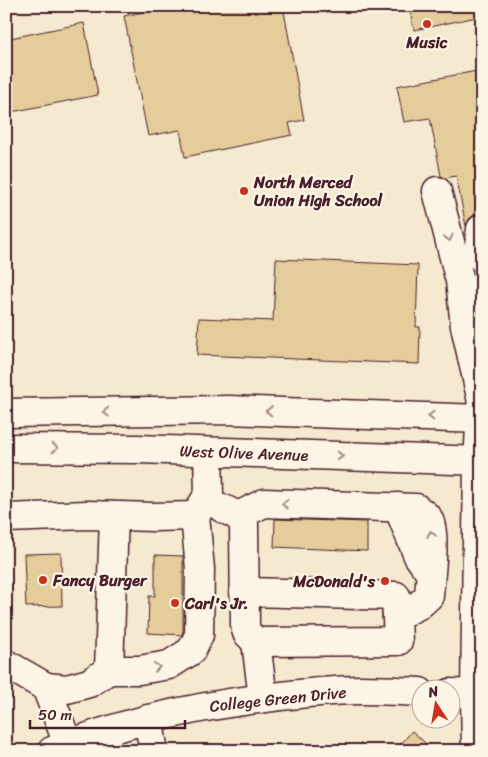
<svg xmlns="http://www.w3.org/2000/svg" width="488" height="757" font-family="Sriracha,sans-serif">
<rect width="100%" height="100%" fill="#f5e9cf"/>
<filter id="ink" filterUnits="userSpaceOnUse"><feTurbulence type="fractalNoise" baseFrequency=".02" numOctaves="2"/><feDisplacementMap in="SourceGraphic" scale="10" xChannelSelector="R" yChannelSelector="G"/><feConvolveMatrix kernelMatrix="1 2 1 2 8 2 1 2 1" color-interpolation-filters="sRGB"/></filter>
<g filter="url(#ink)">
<!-- building -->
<g fill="#e5cd9b" stroke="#4a1f2b">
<polygon points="172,6 283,6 304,120 289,123 292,135 185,157 180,130 148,136 124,16"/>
<polygon points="409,6 482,6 482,16 414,30"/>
<polygon points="84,23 98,95 6,113 6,39"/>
<polygon points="482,70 482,214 474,215 469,219 466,226 456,176 445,178 441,176 430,118 404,122 397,86"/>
<polygon points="276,259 418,265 416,327 420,327 419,364 197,355 199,318 273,321"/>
<polygon points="275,519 367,522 367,551 274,547"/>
<polygon points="61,553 62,606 26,607 24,554"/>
<polygon points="155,555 183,556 183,631 182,635 148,633 149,596 155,596"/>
<polygon points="412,731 434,751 395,751"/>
</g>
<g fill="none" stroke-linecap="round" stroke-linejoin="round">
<!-- minor casing -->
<g stroke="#4a1f2b" stroke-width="31">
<g id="minor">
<polyline points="437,191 460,281 465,326 481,397"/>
<polyline points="481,229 479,246 482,258"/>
<polyline points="398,507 418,556 430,573"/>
<polyline points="222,508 238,516 244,524 245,626 247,633 256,642 263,698"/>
<path d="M238 516 264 503 416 508C419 511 425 514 428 518 437 533 430 578 429 596L419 605 397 616"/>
<polyline points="6,518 87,515 153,517 195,516 209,494 208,452"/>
<polyline points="244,592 396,596 398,641 256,642"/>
<polyline points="6,664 46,687 68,744"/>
<polyline points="109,670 114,516"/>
<polyline points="46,687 67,689 89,683 109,670 139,670 169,665 191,651 199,635 200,569 195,516"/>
<polyline points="450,693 482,694"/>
<polyline points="148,719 154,751"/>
<path d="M52 751C120 722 193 707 265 698 296 694 328 690 360 690 380 690 400 691 420 692"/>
<polyline points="476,751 475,694 478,461 482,394"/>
</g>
</g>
<!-- major casing -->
<g stroke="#4a1f2b" stroke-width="31">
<g id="major">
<polyline points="6,413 229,410 482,419"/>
<polyline points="6,448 137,449 482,461"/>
</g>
</g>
<!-- minor -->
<use href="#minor" stroke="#fcf5e5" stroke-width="28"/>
<!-- major -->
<use href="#major" stroke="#fcf5e5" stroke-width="28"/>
</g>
<!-- one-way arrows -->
<defs><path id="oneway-chevron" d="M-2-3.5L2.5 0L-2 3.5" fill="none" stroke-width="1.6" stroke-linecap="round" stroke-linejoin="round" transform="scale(1.25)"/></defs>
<g stroke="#a38a88">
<use href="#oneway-chevron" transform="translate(449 238) rotate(76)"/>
<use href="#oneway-chevron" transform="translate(269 411) rotate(-178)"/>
<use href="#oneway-chevron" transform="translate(106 412) rotate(179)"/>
<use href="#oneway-chevron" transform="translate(431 416) rotate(-178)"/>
<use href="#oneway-chevron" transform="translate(55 448) rotate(1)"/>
<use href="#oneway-chevron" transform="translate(340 456) rotate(2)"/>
<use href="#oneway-chevron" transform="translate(285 504) rotate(-178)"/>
<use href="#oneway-chevron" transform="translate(431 534) rotate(-100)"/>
<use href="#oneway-chevron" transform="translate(157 667) rotate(-9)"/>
</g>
</g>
<!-- markers -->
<g fill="#c8321e" stroke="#fcf5e5" stroke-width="2">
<circle cx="427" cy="24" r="5"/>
<circle cx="244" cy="191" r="5"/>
<circle cx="43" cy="580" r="5"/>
<circle cx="385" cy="581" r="5"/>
<circle cx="175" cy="603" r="5"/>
</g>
<g text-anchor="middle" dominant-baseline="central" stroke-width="4.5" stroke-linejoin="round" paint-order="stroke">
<!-- poi labels -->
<g font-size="16" font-weight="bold" fill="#4a1f2b" stroke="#fcf5e5" text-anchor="start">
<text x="427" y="42" text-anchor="middle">Music</text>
<text x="254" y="182">North Merced<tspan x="254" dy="18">Union High School</tspan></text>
<text x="53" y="580">Fancy Burger</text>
<text x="375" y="581" text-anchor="end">McDonald's</text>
<text x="185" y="603">Carl's Jr.</text>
</g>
<!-- street labels -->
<g font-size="16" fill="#4a1f2b" stroke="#fcf5e5">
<text transform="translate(244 453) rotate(2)">West Olive Avenue</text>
<text transform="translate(278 699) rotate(-6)">College Green Drive</text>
</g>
</g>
<!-- margin -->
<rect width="488" height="757" fill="none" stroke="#fcf5e5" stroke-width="25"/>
<rect x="12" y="12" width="463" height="732" fill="none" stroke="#4a1f2b" stroke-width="2" filter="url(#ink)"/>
<!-- north arrow -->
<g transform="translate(436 704) rotate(348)"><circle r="24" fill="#fcf5e5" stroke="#b59f9b"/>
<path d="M0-4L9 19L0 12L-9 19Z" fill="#c8321e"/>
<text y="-8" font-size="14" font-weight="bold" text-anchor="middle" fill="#4a1f2b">N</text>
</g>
<!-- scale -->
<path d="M30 720v8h155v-8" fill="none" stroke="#4a1f2b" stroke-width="2.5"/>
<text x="38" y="720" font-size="15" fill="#4a1f2b" stroke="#fcf5e5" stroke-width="4" paint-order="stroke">50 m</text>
</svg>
